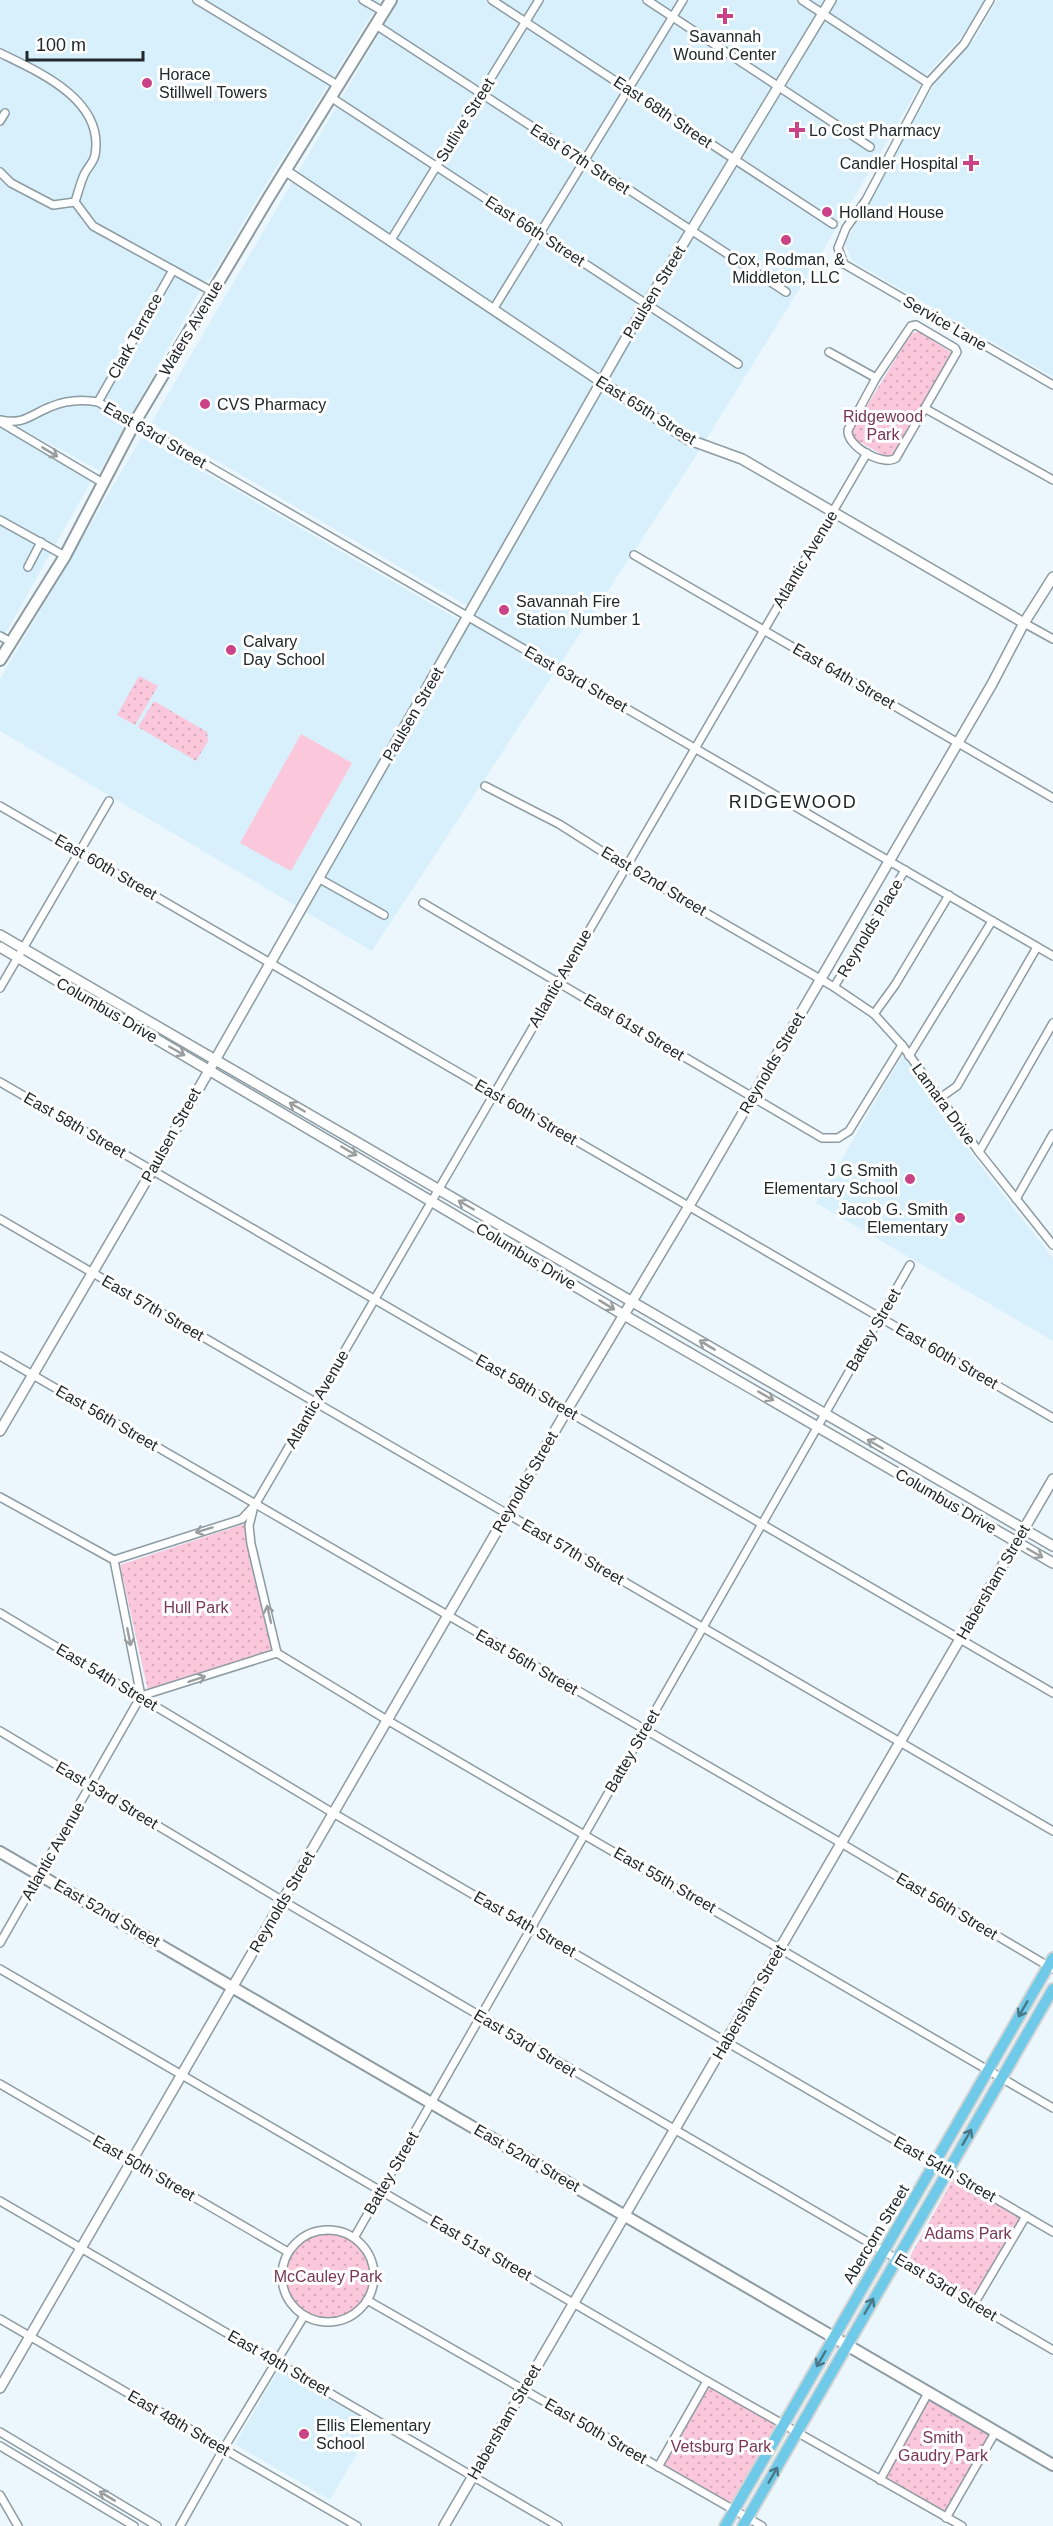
<svg xmlns="http://www.w3.org/2000/svg" width="1053" height="2526" font-family="Arial,sans-serif">
<defs>
<pattern id="park-dots" width="8" height="8" patternUnits="userSpaceOnUse" patternTransform="scale(1.5)"><rect width="8" height="8" fill="#fbc7db"/><path d="M2 2h.1M6 6h.1" fill="none" stroke="#d7abbc" stroke-width="1.8" stroke-linecap="round"/></pattern>
</defs>
<rect width="100%" height="100%" fill="#ebf7fd"/>
<!-- built -->
<g fill="#d8f0fb">
<polygon points="0,0 381,0 265,186 210,279 206,280 100,471 0,417"/>
<polygon points="399,0 984,0 964,34 926,75 818,259 689,467 372,951 306,912 476,611 151,423"/>
<polygon points="997,0 1053,0 1053,377 852,261 845,243 943,69 974,40"/>
<polygon points="0,428 93,478 4,636 0,634"/>
<polygon points="142,436 461,621 298,907 0,731 0,679"/>
<polygon points="903,1054 972,1155 1053,1258 1053,1341 816,1203"/>
<polygon points="279,2369 374,2424 330,2500 235,2444"/>
</g>
<!-- grass -->
<polygon fill="#fbc7db" points="301,734 352,763 291,871 240,843"/>
<!-- park -->
<g fill="url(#park-dots)">
<polygon points="918,331 952,353 894,456 888,458 853,438 853,429 910,335"/>
<polygon points="139,676 158,686 135,725 117,715"/>
<polygon points="154,701 207,732 208,741 196,761 138,727"/>
<polygon points="244,1524 273,1650 148,1691 120,1565"/>
<polygon points="953,2179 1022,2218 973,2300 908,2260"/>
<circle cx="328" cy="2276" r="46"/>
<polygon points="708,2387 779,2426 733,2506 664,2466"/>
<polygon points="928,2393 996,2431 946,2518 880,2480"/>
</g>
<g fill="none" stroke-linecap="round" stroke-linejoin="round">
<!-- minor casing -->
<g stroke="#8c9ba2" stroke-width="10">
<g id="minor">
<polyline points="197,0 339,86"/>
<polyline points="363,0 384,12"/>
<polyline points="492,0 833,224"/>
<polyline points="647,0 870,147"/>
<polyline points="802,0 928,83"/>
<polyline points="990,0 964,44 928,83 866,200 846,228 838,248 844,264 1053,385"/>
<polyline points="376,25 786,292"/>
<path d="M0 53C39 72 105 100 95 155 94 162 87 168 84 175 80 184 78 193 75 202"/>
<polyline points="332,98 738,364"/>
<polyline points="0,121 5,113"/>
<polyline points="0,172 11,183 53,205 75,202 93,226 213,292"/>
<polyline points="391,240 539,0"/>
<polyline points="494,308 683,0"/>
<path d="M916 325 955 348 957 352 896 458C883 467 846 446 848 430L876 378 911 326Z"/>
<polyline points="829,352 876,378"/>
<polyline points="98,402 173,270"/>
<polyline points="926,409 1053,480"/>
<path d="M0 420C24 425 30 415 50 407 66 400 81 399 98 402L1053 956"/>
<polyline points="0,422 103,483"/>
<polyline points="0,520 65,556"/>
<polyline points="634,555 1053,798"/>
<polyline points="28,567 41,542"/>
<polyline points="1024,623 1053,639"/>
<polyline points="0,636 11,642"/>
<polyline points="485,786 559,824 625,866 834,987 874,1014 902,1045 979,1152 1053,1245"/>
<polyline points="0,806 1053,1418"/>
<polyline points="318,878 384,915"/>
<polyline points="423,903 822,1138 838,1138 849,1131 902,1045"/>
<polyline points="834,987 905,870"/>
<polyline points="0,988 109,801"/>
<polyline points="874,1014 895,985 949,895"/>
<polyline points="909,1056 992,921"/>
<polyline points="0,1082 1053,1693"/>
<polyline points="940,1098 957,1086 1037,947"/>
<polyline points="979,1152 1053,1023"/>
<polyline points="1016,1199 1053,1134"/>
<polyline points="0,1219 1053,1831"/>
<polyline points="0,1356 841,1843 1053,1969"/>
<polyline points="0,1497 114,1560"/>
<polyline points="253,1510 249,1526 251,1544 277,1653"/>
<polyline points="114,1560 242,1519 255,1505 867,453"/>
<polyline points="0,1613 333,1813 1053,2232"/>
<polyline points="277,1653 387,1720 1053,2108"/>
<polyline points="141,1696 277,1653"/>
<polyline points="0,1731 283,1901 1053,2350"/>
<polyline points="0,1943 141,1696 114,1560"/>
<polyline points="0,1969 707,2381 962,2526"/>
<polyline points="0,2084 288,2252"/>
<polyline points="0,2201 558,2526"/>
<circle cx="328" cy="2276" r="46"/>
<polyline points="354,2238 910,1265"/>
<polyline points="367,2300 762,2526"/>
<polyline points="974,2304 1026,2216"/>
<polyline points="0,2319 357,2526"/>
<polyline points="0,2432 157,2526"/>
<polyline points="0,2446 134,2526"/>
<polyline points="658,2467 707,2381"/>
<polyline points="880,2480 928,2393"/>
<polyline points="0,2495 18,2526"/>
<polyline points="946,2518 996,2431"/>
<polyline points="180,2526 224,2448 304,2316"/>
</g>
</g>
<!-- tertiary casing -->
<g stroke="#8c9ba2" stroke-width="12">
<g id="tertiary">
<polyline points="286,171 687,439 742,459 1024,623"/>
<polyline points="0,935 1053,1546"/>
<polyline points="0,947 624,1315 1053,1563"/>
<polyline points="0,1431 153,1169 629,333 831,0"/>
<polyline points="0,2388 567,1410 689,1206 992,684 1024,623 1053,577"/>
<polyline points="444,2526 1053,1479"/>
</g>
</g>
<!-- secondary casing -->
<g stroke="#8c9ba2" stroke-width="14">
<g id="secondary">
<polyline points="0,660 65,556 135,422 269,197 391,0"/>
<polyline points="0,1852 1053,2465"/>
</g>
</g>
<!-- primary casing -->
<g stroke="#d3d4d4" stroke-width="14">
<g id="primary">
<polyline points="725,2526 1053,1958"/>
<polyline points="743,2526 1053,1989"/>
</g>
</g>
<!-- minor -->
<use href="#minor" stroke="#fff" stroke-width="7"/>
<!-- tertiary -->
<use href="#tertiary" stroke="#fff" stroke-width="9"/>
<!-- secondary -->
<use href="#secondary" stroke="#fff" stroke-width="10"/>
<!-- primary -->
<use href="#primary" stroke="#6ecae8" stroke-width="10"/>
</g>
<!-- one-way arrows -->
<defs><path id="oneway-shaft" d="M-6 0H5M1.5-3L5.5 0L1.5 3" fill="none" stroke-width="1.6" stroke-linecap="round" stroke-linejoin="round" transform="scale(1.5)"/></defs>
<g stroke="#9b9e9f">
<use href="#oneway-shaft" transform="translate(50 452) rotate(31)"/>
<use href="#oneway-shaft" transform="translate(177 1051) rotate(30)"/>
<use href="#oneway-shaft" transform="translate(297 1107) rotate(-150)"/>
<use href="#oneway-shaft" transform="translate(349 1151) rotate(30)"/>
<use href="#oneway-shaft" transform="translate(466 1205) rotate(-150)"/>
<use href="#oneway-shaft" transform="translate(607 1305) rotate(31)"/>
<use href="#oneway-shaft" transform="translate(707 1345) rotate(-149)"/>
<use href="#oneway-shaft" transform="translate(766 1396) rotate(30)"/>
<use href="#oneway-shaft" transform="translate(875 1444) rotate(-150)"/>
<use href="#oneway-shaft" transform="translate(204 1530) rotate(163)"/>
<use href="#oneway-shaft" transform="translate(1035 1553) rotate(30)"/>
<use href="#oneway-shaft" transform="translate(269 1614) rotate(-103)"/>
<use href="#oneway-shaft" transform="translate(129 1637) rotate(79)"/>
<use href="#oneway-shaft" transform="translate(197 1679) rotate(-18)"/>
<use href="#oneway-shaft" transform="translate(107 2496) rotate(-149)"/>
</g>
<g stroke="#487889">
<use href="#oneway-shaft" transform="translate(1023 2009) rotate(120)"/>
<use href="#oneway-shaft" transform="translate(967 2137) rotate(-60)"/>
<use href="#oneway-shaft" transform="translate(869 2306) rotate(-60)"/>
<use href="#oneway-shaft" transform="translate(821 2359) rotate(120)"/>
<use href="#oneway-shaft" transform="translate(773 2475) rotate(-60)"/>
</g>
<!-- markers -->
<g fill="#c94386" stroke="#fff" stroke-width="2">
<path d="M722 7h6v6h6v6h-6v6h-6v-6h-6v-6h6z"/>
<circle cx="147" cy="83" r="6"/>
<path d="M794 121h6v6h6v6h-6v6h-6v-6h-6v-6h6z"/>
<path d="M968 154h6v6h6v6h-6v6h-6v-6h-6v-6h6z"/>
<circle cx="827" cy="212" r="6"/>
<circle cx="786" cy="240" r="6"/>
<circle cx="205" cy="404" r="6"/>
<circle cx="504" cy="610" r="6"/>
<circle cx="231" cy="650" r="6"/>
<circle cx="910" cy="1179" r="6"/>
<circle cx="960" cy="1218" r="6"/>
<circle cx="304" cy="2434" r="6"/>
</g>
<g text-anchor="middle" dominant-baseline="central" stroke-width="6" stroke-linejoin="round" paint-order="stroke">
<!-- poi labels -->
<g font-size="16" fill="#21272a" stroke="#fff" text-anchor="start">
<text x="725" y="36" text-anchor="middle">Savannah<tspan x="725" dy="18">Wound Center</tspan></text>
<text x="159" y="74">Horace<tspan x="159" dy="18">Stillwell Towers</tspan></text>
<text x="809" y="130">Lo Cost Pharmacy</text>
<text x="958" y="163" text-anchor="end">Candler Hospital</text>
<text x="839" y="212">Holland House</text>
<text x="786" y="259" text-anchor="middle">Cox, Rodman, &amp;<tspan x="786" dy="18">Middleton, LLC</tspan></text>
<text x="217" y="404">CVS Pharmacy</text>
<text x="516" y="601">Savannah Fire<tspan x="516" dy="18">Station Number 1</tspan></text>
<text x="243" y="641">Calvary<tspan x="243" dy="18">Day School</tspan></text>
<text x="898" y="1170" text-anchor="end">J G Smith<tspan x="898" dy="18">Elementary School</tspan></text>
<text x="948" y="1209" text-anchor="end">Jacob G. Smith<tspan x="948" dy="18">Elementary</tspan></text>
<text x="316" y="2425">Ellis Elementary<tspan x="316" dy="18">School</tspan></text>
</g>
<!-- street labels -->
<g font-size="16" fill="#21272a" stroke="#fff">
<text transform="translate(663 112) rotate(34)">East 68th Street</text>
<text transform="translate(465 120) rotate(-58)">Sutlive Street</text>
<text transform="translate(580 159) rotate(33)">East 67th Street</text>
<text transform="translate(535 231) rotate(33)">East 66th Street</text>
<text transform="translate(654 292) rotate(-59)">Paulsen Street</text>
<text transform="translate(945 323) rotate(30)">Service Lane</text>
<text transform="translate(191 328) rotate(-59)">Waters Avenue</text>
<text transform="translate(135 336) rotate(-61)">Clark Terrace</text>
<text transform="translate(646 410) rotate(32)">East 65th Street</text>
<text transform="translate(155 435) rotate(30)">East 63rd Street</text>
<text transform="translate(805 559) rotate(-59)">Atlantic Avenue</text>
<text transform="translate(844 676) rotate(30)">East 64th Street</text>
<text transform="translate(576 679) rotate(30)">East 63rd Street</text>
<text transform="translate(413 714) rotate(-60)">Paulsen Street</text>
<text transform="translate(106 867) rotate(30)">East 60th Street</text>
<text transform="translate(654 881) rotate(31)">East 62nd Street</text>
<text transform="translate(870 928) rotate(-59)">Reynolds Place</text>
<text transform="translate(560 978) rotate(-60)">Atlantic Avenue</text>
<text transform="translate(107 1010) rotate(30)">Columbus Drive</text>
<text transform="translate(634 1027) rotate(31)">East 61st Street</text>
<text transform="translate(772 1063) rotate(-60)">Reynolds Street</text>
<text transform="translate(944 1104) rotate(54)">Lamara Drive</text>
<text transform="translate(526 1112) rotate(30)">East 60th Street</text>
<text transform="translate(75 1125) rotate(30)">East 58th Street</text>
<text transform="translate(171 1135) rotate(-61)">Paulsen Street</text>
<text transform="translate(526 1256) rotate(31)">Columbus Drive</text>
<text transform="translate(153 1308) rotate(30)">East 57th Street</text>
<text transform="translate(873 1330) rotate(-60)">Battey Street</text>
<text transform="translate(947 1356) rotate(30)">East 60th Street</text>
<text transform="translate(527 1387) rotate(30)">East 58th Street</text>
<text transform="translate(317 1399) rotate(-60)">Atlantic Avenue</text>
<text transform="translate(107 1418) rotate(30)">East 56th Street</text>
<text transform="translate(525 1482) rotate(-60)">Reynolds Street</text>
<text transform="translate(946 1501) rotate(30)">Columbus Drive</text>
<text transform="translate(573 1552) rotate(30)">East 57th Street</text>
<text transform="translate(993 1582) rotate(-60)">Habersham Street</text>
<text transform="translate(527 1662) rotate(30)">East 56th Street</text>
<text transform="translate(107 1677) rotate(31)">East 54th Street</text>
<text transform="translate(632 1751) rotate(-60)">Battey Street</text>
<text transform="translate(107 1795) rotate(31)">East 53rd Street</text>
<text transform="translate(53 1851) rotate(-60)">Atlantic Avenue</text>
<text transform="translate(665 1880) rotate(30)">East 55th Street</text>
<text transform="translate(282 1902) rotate(-60)">Reynolds Street</text>
<text transform="translate(947 1906) rotate(31)">East 56th Street</text>
<text transform="translate(107 1913) rotate(30)">East 52nd Street</text>
<text transform="translate(525 1924) rotate(30)">East 54th Street</text>
<text transform="translate(749 2002) rotate(-60)">Habersham Street</text>
<text transform="translate(525 2043) rotate(31)">East 53rd Street</text>
<text transform="translate(527 2158) rotate(30)">East 52nd Street</text>
<text transform="translate(144 2168) rotate(30)">East 50th Street</text>
<text transform="translate(945 2169) rotate(30)">East 54th Street</text>
<text transform="translate(391 2173) rotate(-60)">Battey Street</text>
<text transform="translate(876 2234) rotate(-59)">Abercorn Street</text>
<text transform="translate(481 2248) rotate(30)">East 51st Street</text>
<text transform="translate(946 2287) rotate(31)">East 53rd Street</text>
<text transform="translate(279 2363) rotate(30)">East 49th Street</text>
<text transform="translate(504 2422) rotate(-60)">Habersham Street</text>
<text transform="translate(179 2423) rotate(30)">East 48th Street</text>
<text transform="translate(596 2431) rotate(30)">East 50th Street</text>
</g>
<!-- park labels -->
<g font-size="16" fill="#783754" stroke="#fff">
<text x="883" y="416">Ridgewood<tspan x="883" dy="18">Park</tspan></text>
<text x="196" y="1607">Hull Park</text>
<text x="968" y="2233">Adams Park</text>
<text x="328" y="2276">McCauley Park</text>
<text x="943" y="2437">Smith<tspan x="943" dy="18">Gaudry Park</tspan></text>
<text x="721" y="2446">Vetsburg Park</text>
</g>
<!-- neighbourhood labels -->
<g font-size="18" letter-spacing="1.5" fill="#21272a" stroke="#fff">
<text x="793" y="802">RIDGEWOOD</text>
</g>
</g>
<!-- scale -->
<path d="M27 51v9h116v-9" fill="none" stroke="#21272a" stroke-width="3"/>
<text x="36" y="51" font-size="18" fill="#21272a" stroke="#ffffff" stroke-width="4.5" paint-order="stroke">100 m</text>
</svg>
